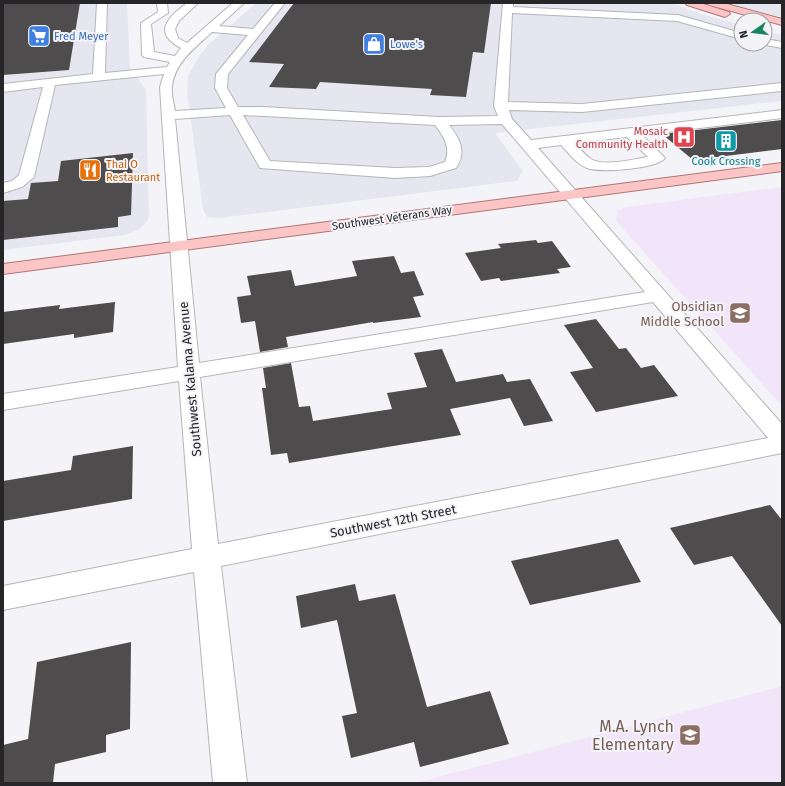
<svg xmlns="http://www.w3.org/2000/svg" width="785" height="786" font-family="'Fira Sans',sans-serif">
<rect width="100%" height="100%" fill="#f4f4f8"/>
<!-- built -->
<g fill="#e6e6f0">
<polygon points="3,3 127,3 130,67 146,90 149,217 146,223 138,230 125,235 3,250"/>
<polygon points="256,3 672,3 701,14 741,25 741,44 765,44 765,31 782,35 782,101 495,133 523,171 517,181 219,218 207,217 203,210 187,92 188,76 198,58 208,45"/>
<polygon points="728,3 782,3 782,17 742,7"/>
</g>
<!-- education -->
<g fill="#f3e5f9">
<polygon points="782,187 782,406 616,221 617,211 625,207"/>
<polygon points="782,686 782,783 415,783"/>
</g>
<!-- building -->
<g fill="#4f4c4d">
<polygon points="3,3 80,3 69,70 3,75"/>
<polygon points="294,3 491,3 484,53 473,52 466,97 430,95 432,89 320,82 316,89 269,87 284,64 249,62"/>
<polygon points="782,120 782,149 693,160 662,134"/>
<polygon points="133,153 131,215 118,217 118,227 3,240 3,201 28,199 31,183 58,181 61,161"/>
<polygon points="536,240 538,243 552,241 571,267 557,269 560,273 501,281 499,278 481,281 465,253 501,248 498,244"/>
<polygon points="394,256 401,273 414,271 424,295 413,297 421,317 373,323 373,322 286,337 288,347 260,352 255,321 241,323 237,297 251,295 247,276 291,270 295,286 357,276 352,261"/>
<polygon points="115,302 113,332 74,338 74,334 3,344 3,312 60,305 59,309"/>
<polygon points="596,319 619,349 626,348 641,368 654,365 678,396 596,412 570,372 593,368 564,325"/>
<polygon points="442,349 456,382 503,374 507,382 530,379 553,421 524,426 510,398 450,409 461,435 289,463 287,453 271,455 262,388 266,388 263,368 291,363 299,407 310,406 313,421 392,409 387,393 427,387 414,353"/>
<polygon points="133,446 132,499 3,521 3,481 71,470 73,456"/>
<polygon points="770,505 782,520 782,626 732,556 694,565 670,528"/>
<polygon points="618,539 641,582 530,605 511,561"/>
<polygon points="355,584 359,601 395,594 427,707 490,691 509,744 420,767 414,742 351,758 342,716 357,713 337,620 301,628 296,596"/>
<polygon points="131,642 130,729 106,735 106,752 55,764 53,783 3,783 3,745 28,739 37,662"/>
</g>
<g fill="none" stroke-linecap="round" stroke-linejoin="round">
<!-- minor casing -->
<g stroke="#b5b5b9" stroke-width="2">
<g id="minor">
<path d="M97 3H107L105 73 167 67 170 62 144 57 142 55 141 23 158 12 157 3H167L168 13 151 24 154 52 175 56 181 48C152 33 168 17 187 3H198L179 21 175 29 178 38 187 43 233 3H244L219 26 253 29 275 3H285L228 74 227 88 238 107H263L439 117 498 116 494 106 503 3H513V7L678 15 741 33V39L677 21 512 13 508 102 582 104 782 83V91L582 112 509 110 512 119 531 140 782 110V118L642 135 665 158C657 169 600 173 587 168 576 164 569 153 561 145L538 148 782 424V453L221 566 247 783H213L194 572 3 610V586L192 549 179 381 3 410V394L178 367 160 87 164 74 55 85 34 177 22 187 3 193V183L12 181 19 175 43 87 3 92V84L93 74ZM212 32 248 35 216 74 215 88 226 108 175 111C174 104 171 94 172 86 175 62 195 48 212 32ZM230 115 260 168 395 178 430 176 456 168C467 152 460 139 449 125L502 124 645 292 199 363 175 119ZM243 115 435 125C444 137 451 147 445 162L429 167 395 168 270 161ZM627 137 648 157C634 159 604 167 591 159 585 155 580 149 575 143ZM653 302 768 438 218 544 200 377Z"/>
<polygon points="765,39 782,42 782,48 761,44 765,44"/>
</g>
</g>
<!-- major casing -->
<g stroke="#b07575" stroke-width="2">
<g id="major">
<polygon points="685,3 700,3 729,12 730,14 725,17 687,5"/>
<polygon points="707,3 723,3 782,19 782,25 709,5"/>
<polygon points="782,163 782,171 3,274 3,264"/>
</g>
</g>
<!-- minor -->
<use href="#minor" fill="#fff" fill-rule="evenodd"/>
<!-- major -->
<use href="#major" fill="#fcc5c5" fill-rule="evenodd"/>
</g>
<!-- icons -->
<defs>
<g id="supermarket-square" transform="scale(1.15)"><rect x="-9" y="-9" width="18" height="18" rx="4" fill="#3f7fe0" stroke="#f4f4f8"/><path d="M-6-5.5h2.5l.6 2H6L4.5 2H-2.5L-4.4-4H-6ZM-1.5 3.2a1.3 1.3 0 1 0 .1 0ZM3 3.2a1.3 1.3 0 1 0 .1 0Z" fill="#fff"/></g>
<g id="shop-square" transform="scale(1.15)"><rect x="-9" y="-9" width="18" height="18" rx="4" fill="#3f7fe0" stroke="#f4f4f8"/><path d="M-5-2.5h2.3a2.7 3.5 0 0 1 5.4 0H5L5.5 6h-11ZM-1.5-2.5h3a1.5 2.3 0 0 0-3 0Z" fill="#fff"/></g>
<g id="hospital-square" transform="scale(1.15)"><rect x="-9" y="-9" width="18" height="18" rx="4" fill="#e0444e" stroke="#f4f4f8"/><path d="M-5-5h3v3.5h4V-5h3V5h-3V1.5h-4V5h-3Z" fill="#fff"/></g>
<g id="building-square" transform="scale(1.15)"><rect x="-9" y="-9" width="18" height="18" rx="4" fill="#0f9aa8" stroke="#f4f4f8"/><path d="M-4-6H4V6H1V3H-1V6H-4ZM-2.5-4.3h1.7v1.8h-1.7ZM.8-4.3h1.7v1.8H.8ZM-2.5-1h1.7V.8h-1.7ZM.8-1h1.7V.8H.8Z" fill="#fff"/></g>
<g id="restaurant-square" transform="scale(1.15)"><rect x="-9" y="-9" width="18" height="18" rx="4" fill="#e8710a" stroke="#f4f4f8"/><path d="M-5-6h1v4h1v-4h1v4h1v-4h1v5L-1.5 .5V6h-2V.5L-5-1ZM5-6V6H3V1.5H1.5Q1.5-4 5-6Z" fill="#fff"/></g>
<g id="school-square" transform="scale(1.15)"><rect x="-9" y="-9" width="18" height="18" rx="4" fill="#8d6e63" stroke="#f4f4f8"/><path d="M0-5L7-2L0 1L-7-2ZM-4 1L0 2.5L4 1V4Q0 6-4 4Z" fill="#fff"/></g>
</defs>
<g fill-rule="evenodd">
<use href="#supermarket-square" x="39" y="36"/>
<use href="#shop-square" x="374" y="44"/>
<use href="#hospital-square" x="684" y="137"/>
<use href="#building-square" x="726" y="141"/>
<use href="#restaurant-square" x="90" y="170"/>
<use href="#school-square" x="740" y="313"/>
<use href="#school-square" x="690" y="735"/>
</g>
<g text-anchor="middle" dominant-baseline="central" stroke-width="4" stroke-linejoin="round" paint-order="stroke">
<!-- far-shop labels -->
<g font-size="11" fill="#366cbe" stroke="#f4f4f8" text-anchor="start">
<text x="54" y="36">Fred Meyer</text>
<text x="390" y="44">Lowe's</text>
</g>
<!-- far-health labels -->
<g font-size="11" fill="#be3a42" stroke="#f4f4f8" text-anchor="end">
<text x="668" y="131">Mosaic<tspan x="668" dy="13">Community Health</tspan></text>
</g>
<!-- far-culture labels -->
<g font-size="11" fill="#0d838f" stroke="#f4f4f8">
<text x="726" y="161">Cook Crossing</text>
</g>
<!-- far-food labels -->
<g font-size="11" fill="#c56008" stroke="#f4f4f8" text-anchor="start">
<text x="106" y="164">Thai O<tspan x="106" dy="13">Restaurant</tspan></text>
</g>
<!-- far-street labels -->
<g font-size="11" fill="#262628" stroke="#f4f4f8">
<text transform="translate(392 218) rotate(-8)">Southwest Veterans Way</text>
</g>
<!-- education labels -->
<g font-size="13" fill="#785e54" stroke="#f4f4f8" text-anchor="end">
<text x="724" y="306">Obsidian<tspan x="724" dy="15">Middle School</tspan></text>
</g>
<!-- street labels -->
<g font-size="13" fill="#262628" stroke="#f4f4f8">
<text transform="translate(190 379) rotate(-95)">Southwest Kalama Avenue</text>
<text transform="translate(393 521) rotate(-11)">Southwest 12th Street</text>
</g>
<!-- near-education labels -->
<g font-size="16" fill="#785e54" stroke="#f4f4f8" text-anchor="end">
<text x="674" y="726">M.A. Lynch<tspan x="674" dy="18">Elementary</tspan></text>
</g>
</g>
<!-- border -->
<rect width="785" height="786" fill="none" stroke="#262628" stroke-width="8"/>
<!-- north arrow -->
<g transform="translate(753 32) rotate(256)"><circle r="19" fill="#f4f4f8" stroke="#a2a2a5"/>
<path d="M0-3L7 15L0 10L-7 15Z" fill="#19835f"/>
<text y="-6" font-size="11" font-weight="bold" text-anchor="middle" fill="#262628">N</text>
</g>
</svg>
